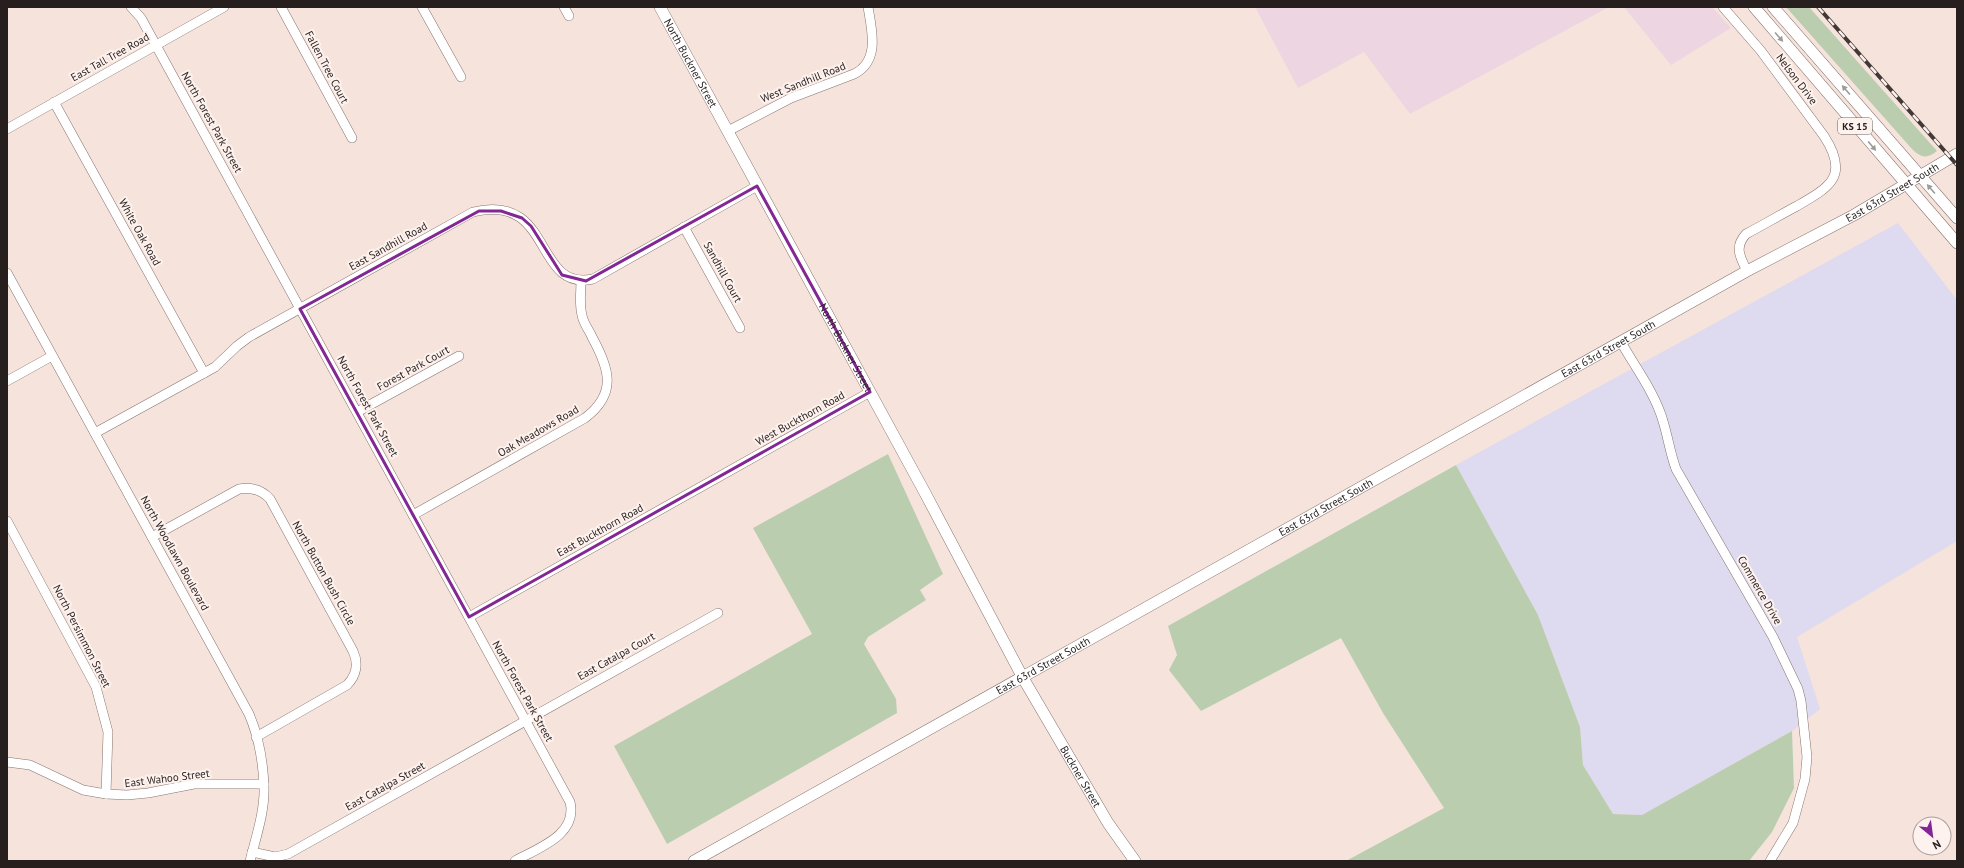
<svg xmlns="http://www.w3.org/2000/svg" width="1964" height="868" font-family="'PT Sans',sans-serif">
<rect width="100%" height="100%" fill="#f6e3dc"/>
<!-- commercial -->
<polygon fill="#dedaf0" points="1898,223 1957,300 1957,541 1797,637 1820,709 1792,731 1642,815 1613,814 1583,765 1580,727 1538,615 1456,465"/>
<!-- industrial -->
<g fill="#edd6e2">
<polygon points="1255,7 1609,7 1410,114 1364,52 1298,88"/>
<polygon points="1624,7 1712,7 1731,28 1671,65"/>
</g>
<!-- green -->
<g fill="#baceaf">
<path d="M1786 7H1809L1937 151C1927 159 1921 158 1912 149Z"/>
<polygon points="888,454 943,574 920,590 926,600 868,637 864,644 896,699 897,713 667,844 614,746 812,634 753,528"/>
<polygon points="1456,465 1538,615 1580,727 1583,765 1613,814 1642,815 1792,731 1794,788 1772,832 1749,861 1346,861 1444,808 1383,713 1341,638 1201,711 1169,670 1177,655 1168,626"/>
</g>
<g fill="none" stroke-linecap="round" stroke-linejoin="round">
<!-- minor casing -->
<g stroke="#85746e" stroke-width="10">
<g id="minor">
<path d="M131 7 141 18 570 802C578 835 538 848 515 861"/>
<polyline points="281,7 352,138"/>
<polyline points="422,7 461,77"/>
<polyline points="564,7 569,16"/>
<path d="M1723 7 1761 51 1824 136C1850 176 1830 187 1797 206 1780 215 1763 225 1746 234 1734 247 1740 257 1747 271"/>
<polyline points="54,102 204,373"/>
<polyline points="7,129 224,7"/>
<path d="M728 131 791 98 854 74C880 61 872 31 868 7"/>
<polyline points="684,227 740,328"/>
<path d="M7 273 249 714C258 735 263 762 264 786 265 811 256 837 250 861"/>
<path d="M1621 342C1635 367 1655 393 1663 421 1668 437 1670 453 1676 469L1773 637 1798 689 1801 701 1807 757 1805 779 1793 823 1770 861"/>
<polyline points="7,381 52,356"/>
<polyline points="357,412 459,356"/>
<path d="M95 433 215 367 237 346 249 337 473 212C554 192 533 292 593 279L757 186"/>
<path d="M413 515 585 418C618 393 609 368 592 337 589 330 583 323 582 315 579 304 581 292 581 281"/>
<polyline points="7,521 96,687 108,732 106,794"/>
<path d="M152 537 239 489C251 487 261 489 270 499L353 651C359 664 356 676 347 685L256 737"/>
<polyline points="469,617 870,392"/>
<polyline points="7,762 30,765 83,790 106,794 127,795 148,793 194,784 264,784"/>
<polyline points="252,852 275,857 288,854 718,613"/>
</g>
</g>
<!-- major casing -->
<g stroke="#85746e" stroke-width="12">
<g id="major">
<path id="s1" d="M660 7 924 491 1023 678 1108 823 1135 861"/>
<polyline points="1754,7 1957,243"/>
<polyline points="1773,7 1957,218"/>
<path id="s2" d="M694 861 1747 271 1854 215 1957 154"/>
</g>
</g>
<!-- minor -->
<use href="#minor" stroke="#fff" stroke-width="9"/>
<!-- major -->
<use href="#major" stroke="#fff" stroke-width="11"/>
<!-- rail casing -->
<g stroke="#423936" stroke-width="4">
<polyline id="rail" points="1818,7 1957,165"/>
</g>
<!-- rail -->
<use href="#rail" stroke="#fef2ee" stroke-width="2.5" stroke-dasharray="8" stroke-linecap="butt"/>
</g>
<!-- one-way arrows -->
<defs><path id="oneway-solid" d="M-6-.8H1V-3.2L6.5 0L1 3.2V.8H-6Z"/></defs>
<g fill="#9d9a99">
<use href="#oneway-solid" transform="translate(1779 37) rotate(49)"/>
<use href="#oneway-solid" transform="translate(1846 90) rotate(-131)"/>
<use href="#oneway-solid" transform="translate(1872 146) rotate(50)"/>
<use href="#oneway-solid" transform="translate(1931 189) rotate(-131)"/>
</g>
<!-- marked area -->
<path fill="none" stroke="#822793" stroke-width="3" stroke-linejoin="round" d="M757 186 870 392 469 617 300 309 479 211H501L522 218 531 226 562 275 586 281Z"/>
<g text-anchor="middle" dominant-baseline="central" stroke-width="4" stroke-linejoin="round" paint-order="stroke">
<!-- shield labels -->
<rect fill="#fef2ee" stroke="#675e5c" stroke-width="1" x="1838" y="118" width="34" height="16" rx="3"/>
<g font-size="10" font-weight="bold" fill="#261f1d">
<text x="1855" y="126">KS 15</text>
</g>
<!-- street labels -->
<g font-size="11" fill="#261f1d" stroke="#fef2ee">
<text transform="translate(110 57) rotate(-29)">East Tall Tree Road</text>
<text stroke="none"><textPath href="#s1" startOffset="64">North Buckner Street</textPath></text>
<text transform="translate(327 67) rotate(62)">Fallen Tree Court</text>
<text transform="translate(1797 79) rotate(53)">Nelson Drive</text>
<text transform="translate(803 82) rotate(-22)">West Sandhill Road</text>
<text transform="translate(212 122) rotate(61)">North Forest Park Street</text>
<text stroke="none"><textPath href="#s2" startOffset="1372">East 63rd Street South</textPath></text>
<text transform="translate(140 232) rotate(61)">White Oak Road</text>
<text transform="translate(388 246) rotate(-29)">East Sandhill Road</text>
<text transform="translate(723 272) rotate(61)">Sandhill Court</text>
<text stroke="none"><textPath href="#s1" startOffset="388">North Buckner Street</textPath></text>
<text stroke="none"><textPath href="#s2" startOffset="1048">East 63rd Street South</textPath></text>
<text transform="translate(413 368) rotate(-29)">Forest Park Court</text>
<text transform="translate(368 406) rotate(61)">North Forest Park Street</text>
<text transform="translate(800 418) rotate(-29)">West Buckthorn Road</text>
<text transform="translate(538 431) rotate(-30)">Oak Meadows Road</text>
<text stroke="none"><textPath href="#s2" startOffset="724">East 63rd Street South</textPath></text>
<text transform="translate(600 530) rotate(-29)">East Buckthorn Road</text>
<text transform="translate(175 553) rotate(61)">North Woodlawn Boulevard</text>
<text transform="translate(324 573) rotate(61)">North Button Bush Circle</text>
<text transform="translate(1760 590) rotate(60)">Commerce Drive</text>
<text transform="translate(82 636) rotate(63)">North Persimmon Street</text>
<text transform="translate(616 656) rotate(-29)">East Catalpa Court</text>
<text stroke="none"><textPath href="#s2" startOffset="400">East 63rd Street South</textPath></text>
<text transform="translate(523 691) rotate(61)">North Forest Park Street</text>
<text stroke="none"><textPath href="#s1" startOffset="877">Buckner Street</textPath></text>
<text transform="translate(167 778) rotate(-7)">East Wahoo Street</text>
<text transform="translate(385 786) rotate(-29)">East Catalpa Street</text>
</g>
</g>
<!-- border -->
<rect width="1964" height="868" fill="none" stroke="#261f1d" stroke-width="16"/>
<!-- north arrow -->
<g transform="translate(1932 836) rotate(151)"><circle r="19" fill="#fef2ee" stroke="#a89e9a"/>
<path d="M0-3L7 15L0 10L-7 15Z" fill="#822793"/>
<text y="-6" font-size="11" font-weight="bold" text-anchor="middle" fill="#261f1d">N</text>
</g>
</svg>
